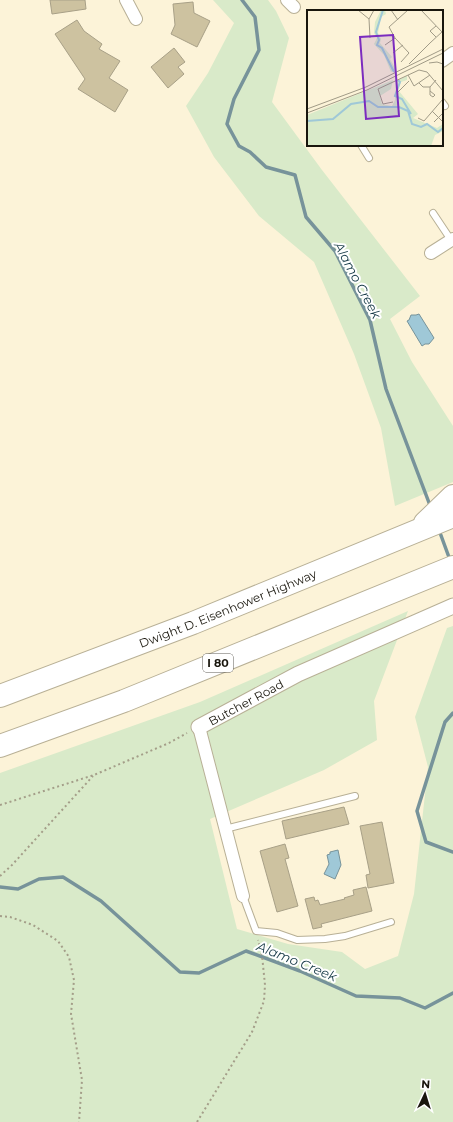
<svg xmlns="http://www.w3.org/2000/svg" width="453" height="1122" font-family="Montserrat,sans-serif">
<rect width="100%" height="100%" fill="#fcf3d8"/>
<!-- green -->
<g fill="#d9eac9">
<polygon points="213,0 268,0 276,11 289,38 272,102 322,170 420,296 390,319 412,362 453,426 453,482 395,506 381,428 354,354 314,262 259,216 214,157 186,106 208,73 234,23"/>
<polygon points="408,611 374,701 377,740 324,770 210,819 237,929 288,944 342,952 365,969 398,956 414,894 428,767 415,717 447,628 453,626 453,1122 0,1122 0,773 200,702"/>
</g>
<!-- water -->
<g fill="#9fc8d7" stroke="#77939a">
<polygon points="419,314 434,338 429,344 425,344 422,346 407,321 409,320 411,315 416,315"/>
<polygon points="338,850 341,865 335,879 324,874 329,864 327,855 330,854 330,852"/>
</g>
<g fill="none" stroke-linecap="round" stroke-linejoin="round">
<!-- stream -->
<g stroke="#77939a" stroke-width="3.5">
<polyline points="242,0 255,17 259,50 234,99 227,124 239,146 250,152 266,167 295,175 306,217 335,251 370,320 386,389 431,508"/>
<polyline points="439,530 450,560"/>
<polyline points="453,713 445,722 417,811 426,842 453,852"/>
<polyline points="0,887 18,889 39,879 63,877 101,901 180,972 199,973 246,951 300,971 356,996 400,998 425,1008 453,993"/>
</g>
</g>
<!-- building -->
<g fill="#cdc2a0" stroke="#a8a087">
<polygon points="50,0 85,0 86,9 52,14"/>
<polygon points="193,2 194,13 210,21 197,47 171,34 175,25 173,4"/>
<polygon points="77,20 84,31 102,44 99,49 120,61 109,78 128,90 115,112 78,89 85,79 55,34"/>
<polygon points="174,48 185,62 178,67 184,74 168,88 151,67"/>
<polygon points="344,807 349,824 286,839 282,821"/>
<polygon points="382,822 394,883 368,888 366,875 370,874 360,826"/>
<polygon points="285,844 289,858 285,859 298,906 277,912 260,851"/>
<polygon points="366,887 372,911 321,924 322,927 313,929 305,899 314,897 315,901 318,900 320,905 345,899 344,898 354,895 353,890"/>
</g>
<g fill="none" stroke-linecap="round" stroke-linejoin="round">
<!-- service casing -->
<g stroke="#b8b096" stroke-width="8">
<g id="service">
<polyline points="442,102 445,106"/>
<polyline points="361,145 369,158"/>
<polyline points="433,213 451,240"/>
<polyline points="225,829 355,796"/>
<polyline points="243,896 256,931 277,933 297,940 325,939 345,936 391,922"/>
</g>
</g>
<!-- minor casing -->
<g stroke="#b8b096" stroke-width="14">
<g id="minor">
<polyline points="126,0 136,19"/>
<polyline points="287,0 294,7"/>
<polyline points="442,61 453,53"/>
<polyline points="431,253 453,239"/>
<polyline points="199,727 243,896"/>
</g>
</g>
<!-- tertiary casing -->
<g stroke="#b8b096" stroke-width="17">
<g id="tertiary">
<path id="s1" d="M199 727 298 674 453 606"/>
</g>
</g>
<!-- motorway casing -->
<g stroke="#b8b096" stroke-width="24">
<g id="motorway">
<polyline points="425,523 453,496"/>
<path id="s2" d="M0 696 193 623 453 516"/>
<polyline points="0,746 124,701 453,567"/>
</g>
</g>
<!-- path -->
<g stroke="#a49e89" stroke-width="2" stroke-dasharray="2 3" stroke-linecap="butt">
<polyline points="0,805 94,775 169,743 187,733"/>
<polyline points="0,876 12,865 93,776"/>
<polyline points="0,916 10,917 33,925 58,941 69,957 74,980 71,1014 82,1080 79,1122"/>
<polyline points="197,1122 252,1032 264,1001 265,985 262,955 258,940"/>
</g>
<!-- service -->
<use href="#service" stroke="#fff" stroke-width="6"/>
<!-- minor -->
<use href="#minor" stroke="#fff" stroke-width="12"/>
<!-- tertiary -->
<use href="#tertiary" stroke="#fff" stroke-width="15"/>
<!-- motorway -->
<use href="#motorway" stroke="#fff" stroke-width="22"/>
</g>
<g text-anchor="middle" dominant-baseline="central" stroke-width="4" stroke-linejoin="round" paint-order="stroke">
<!-- shield labels -->
<rect fill="#fff" stroke="#5e5c56" stroke-width="1" x="203" y="654" width="30" height="18" rx="3"/>
<g font-size="11" font-weight="bold" fill="#19160d">
<text x="218" y="663">I 80</text>
</g>
<!-- street labels -->
<g font-size="12" fill="#19160d" stroke="#fff">
<text stroke="none"><textPath href="#s2" startOffset="244">Dwight D. Eisenhower Highway</textPath></text>
<text stroke="none"><textPath href="#s1" startOffset="53">Butcher Road</textPath></text>
</g>
<!-- water labels -->
<g font-size="13" font-style="italic" fill="#133744" stroke="#fff">
<text transform="translate(358 280) rotate(62)">Alamo Creek</text>
<text transform="translate(297 961) rotate(22)">Alamo Creek</text>
</g>
</g>
<!-- overview -->
<g transform="translate(307 10)">
<rect width="136" height="136" fill="#fcf3d8"/>
<path d="M74 0H78L79 4 74 7 71 23 74 29 73 33 85 47 83 49 89 60 84 62 77 45 67 34 70 28 67 23 68 12ZM100 66V70L94 72 91 80 111 104 106 108 130 118 136 114V121L128 125 124 136H0V105L86 70 84 79 73 86 75 94 85 96 88 90 89 71Z" fill="#d9eac9"/>
<path fill="none" stroke="#9fc8d7" stroke-width="2" d="M76 0 69 22 72 30 70 35 75 38 87 62M91 70 93 72 88 86 95 89 104 104M0 111 26 109 44 94 62 91 71 97H92L101 101 105 114 114 117 120 114 131 122 136 118"/>
<path fill="none" stroke="#a19b87" stroke-width="1" d="M51 0 62 9M84 0 91 10M114 0 136 23M129 16 123 21 129 27M82 17 88 28 102 43 94 52M82 17 101 0M63 28 62 9 67 0M123 33 136 21M78 35 88 28M86 43 96 35M122 53 130 52 136 54M102 54 123 33M101 65 107 76 123 65M112 73 116 77H123L129 70M123 77V85L126 87 128 85 123 81M91 82 102 71M86 92 76 94 71 79 112 60 120 62 136 81M0 99 59 77 136 39M125 101 136 112M0 103 60 80 136 43M111 108 117 111 136 89M127 112 136 103"/>
<path fill="#7b2cbf" fill-opacity="0.15" stroke="#7b2cbf" stroke-width="2" d="M86 25 92 106 59 109 53 27Z"/>
<rect width="136" height="136" fill="none" stroke="#19160d" stroke-width="2"/>
</g>
<!-- north arrow -->
<g transform="translate(425 1094) rotate(4)" stroke="#ffffff" stroke-width="3" paint-order="stroke">
<path d="M0-3L7 15L0 10L-7 15Z" fill="#19160d"/>
<text y="-6" font-size="11" font-weight="bold" text-anchor="middle" fill="#19160d">N</text>
</g>
</svg>
